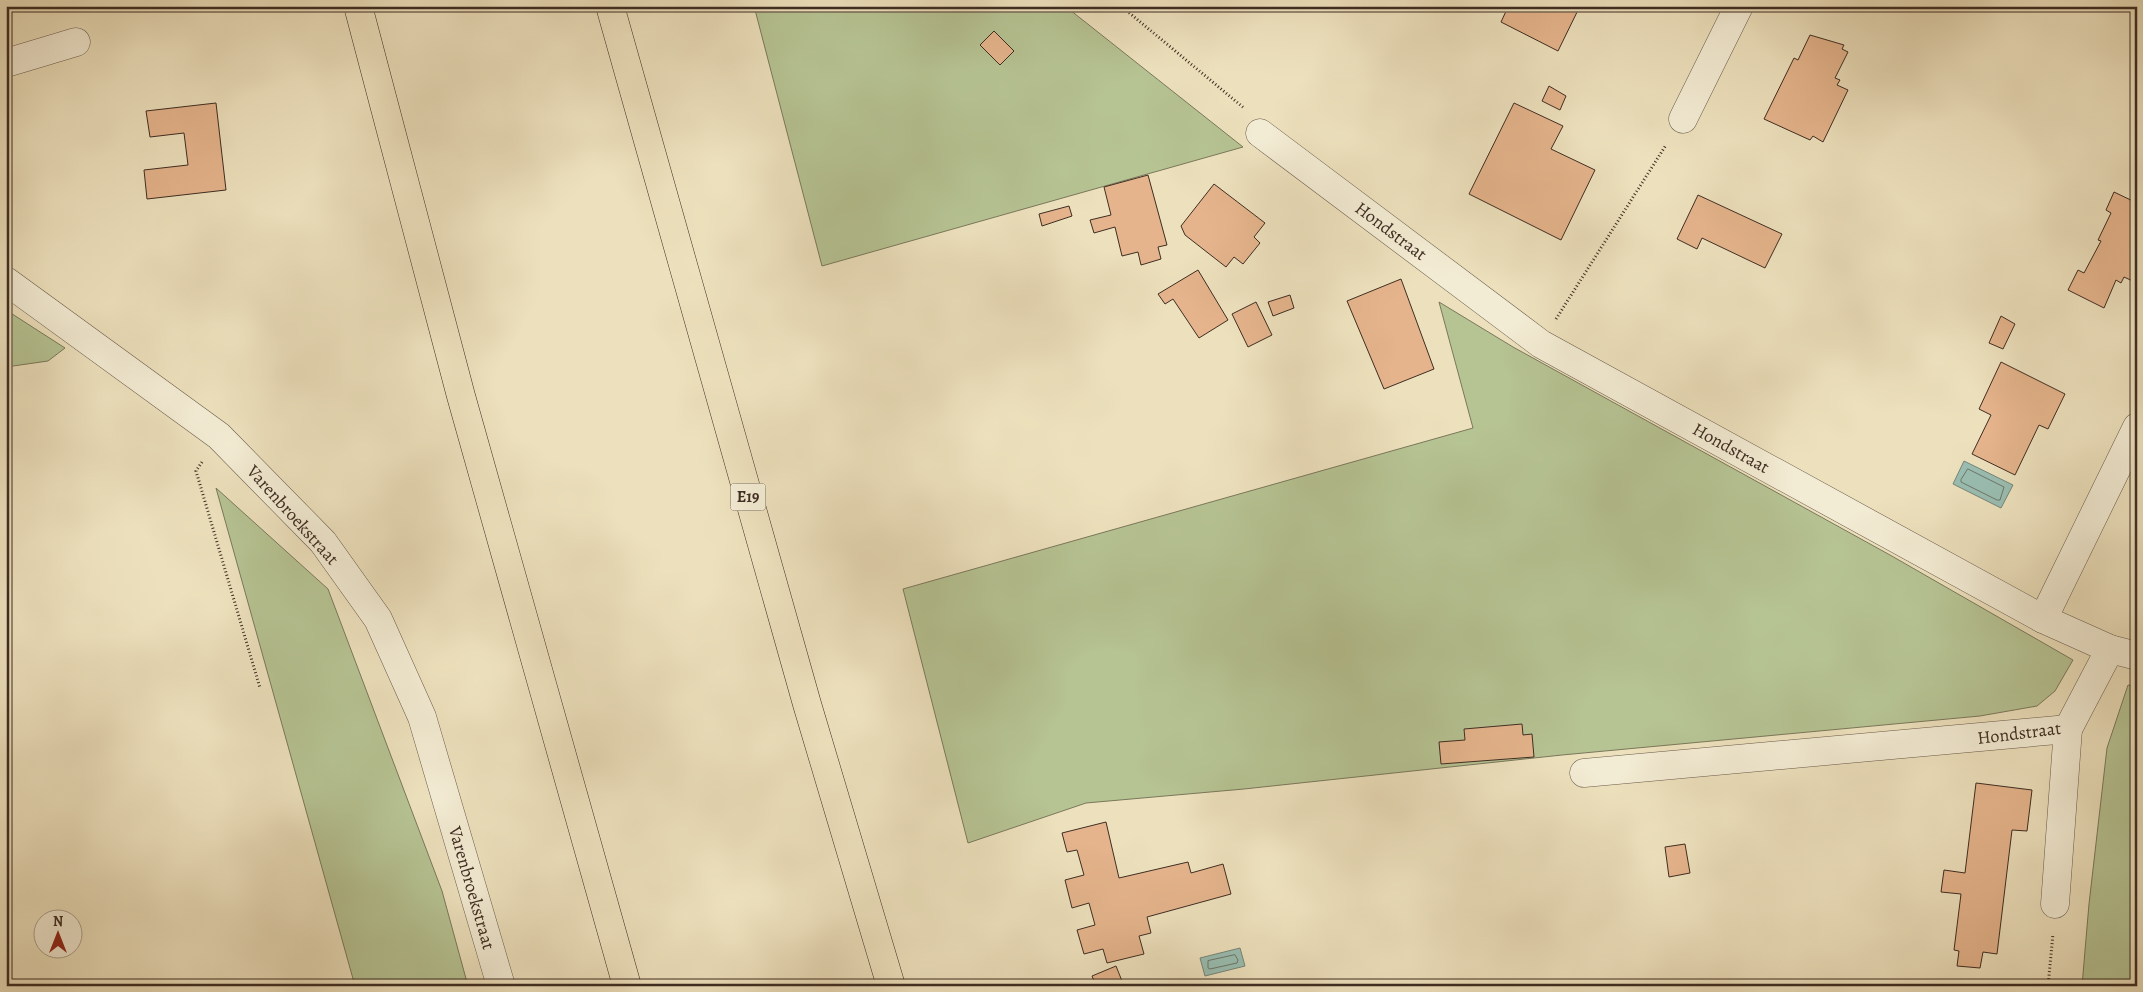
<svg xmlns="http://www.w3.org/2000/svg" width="2143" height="992" font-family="Alegreya,serif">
<rect width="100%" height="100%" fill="#ede1bd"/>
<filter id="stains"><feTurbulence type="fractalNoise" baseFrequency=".004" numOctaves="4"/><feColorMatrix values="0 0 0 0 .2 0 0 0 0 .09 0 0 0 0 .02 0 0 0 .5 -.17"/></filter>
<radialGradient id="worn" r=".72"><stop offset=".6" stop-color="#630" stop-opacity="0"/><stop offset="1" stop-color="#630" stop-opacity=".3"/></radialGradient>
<!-- green -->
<g fill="#b6c393" stroke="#7a785b">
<polygon points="754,6 1065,6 1243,147 822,266"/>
<polygon points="1439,302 1513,347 1890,555 2073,660 2055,691 2037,706 1980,716 1562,755 1244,789 1086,803 968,843 903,589 1473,428"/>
<polygon points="6,310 65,348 48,361 6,367"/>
<polygon points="216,488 328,589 442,891 468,986 355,986"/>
<polygon points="2128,685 2137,687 2137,986 2082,986 2089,904 2107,748"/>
</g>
<!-- water -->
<g fill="#99beb2" stroke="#758479">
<polygon points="1964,461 2013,485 2001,508 1953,484"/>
<polygon points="1240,948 1245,966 1205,976 1200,958"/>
</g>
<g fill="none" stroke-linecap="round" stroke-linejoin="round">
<!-- shore -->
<g stroke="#6c766a" stroke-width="1">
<polygon points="1968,469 2004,487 2000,500 1997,500 1961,482 1961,480"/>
<polygon points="1235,955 1238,960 1237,963 1210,969 1208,968 1208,961"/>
</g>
</g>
<!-- building -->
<g fill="#e5b48c" stroke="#3e2d23">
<polygon points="1503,6 1580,6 1558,51 1501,22 1507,9"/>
<polygon points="994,31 1014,51 1000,65 980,45"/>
<polygon points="1810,35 1844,45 1842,49 1848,52 1835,78 1840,80 1837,85 1848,90 1823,142 1813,136 1810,140 1764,119 1794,58 1798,60"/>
<polygon points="1549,86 1566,96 1560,110 1542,101"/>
<polygon points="216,103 226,190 147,199 144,170 188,165 184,133 150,137 146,111"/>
<polygon points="1514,103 1563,126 1551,149 1595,170 1561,240 1469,194"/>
<polygon points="1148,175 1167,245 1158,247 1161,259 1141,265 1138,252 1122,256 1115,227 1094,233 1090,220 1111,215 1104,187"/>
<polygon points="1214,184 1265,223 1254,237 1260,243 1243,264 1234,257 1226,267 1185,235 1181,226"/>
<polygon points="2114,192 2137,203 2137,283 2124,277 2121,283 2116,280 2104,308 2068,290 2078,270 2084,273 2101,241 2098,240 2111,213 2106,210"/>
<polygon points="1698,195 1782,234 1765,268 1702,238 1697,249 1677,239"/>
<polygon points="1069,206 1072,216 1042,226 1039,214"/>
<polygon points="1198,270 1228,320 1199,338 1173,299 1165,304 1158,294"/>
<polygon points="1401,279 1434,369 1384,389 1347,301"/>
<polygon points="1290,295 1294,308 1273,316 1268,302"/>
<polygon points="1256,302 1272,335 1248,347 1232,314"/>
<polygon points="2001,316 2015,324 2003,349 1989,343"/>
<polygon points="2001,362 2065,394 2048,429 2039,425 2015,475 1972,454 1991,415 1979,409"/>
<polygon points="1522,724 1523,735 1532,734 1534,757 1441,764 1439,742 1465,740 1464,729"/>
<polygon points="1976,783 2032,790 2027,831 2012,830 1997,954 1983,952 1980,968 1957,966 1959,951 1954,950 1961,894 1941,892 1944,870 1965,873"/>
<polygon points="1106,822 1119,878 1188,862 1191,873 1223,864 1231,894 1147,917 1151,933 1139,936 1144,954 1107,963 1103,949 1084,954 1077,930 1095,925 1089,903 1072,908 1065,880 1084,875 1077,850 1067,852 1062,833"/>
<polygon points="1685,844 1690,873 1669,877 1665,847"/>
<polygon points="1116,966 1124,986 1096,986 1092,976"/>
</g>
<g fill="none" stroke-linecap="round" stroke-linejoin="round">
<!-- minor casing -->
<g stroke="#6a5a4a" stroke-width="29">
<g id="minor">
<polyline points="6,63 76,42"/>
<polyline points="1683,119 1739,6"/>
<polyline points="1260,133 1541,344 2043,619 2110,649 2137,656"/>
<polyline points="6,281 219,436 323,542 378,619 422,717 501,986"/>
<polyline points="2043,619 2137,427"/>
<polyline points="1584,773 2068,729 2110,649"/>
<polyline points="2055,904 2068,729"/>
</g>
</g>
<!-- motorway casing -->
<g stroke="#3e2d23" stroke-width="29">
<g id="motorway">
<polyline points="358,6 461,396 627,986"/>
<polyline points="610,6 807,704 891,986"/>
</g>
</g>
<!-- path -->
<g stroke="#3e2d23" stroke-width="3" stroke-dasharray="1 2.5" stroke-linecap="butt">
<polyline points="1121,6 1244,108"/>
<polyline points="1556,319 1666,145"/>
<polyline points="202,462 196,471 260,688"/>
<polyline points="2048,986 2053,934"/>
</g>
<!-- minor -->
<use href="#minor" stroke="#f3ecd4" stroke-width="28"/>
<!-- motorway -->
<use href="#motorway" stroke="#ede1bd" stroke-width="28"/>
</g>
<g text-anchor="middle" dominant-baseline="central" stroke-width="4" stroke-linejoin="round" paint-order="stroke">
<!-- shield labels -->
<rect fill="#f3ecd4" stroke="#746658" stroke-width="1" x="730.5" y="483.5" width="35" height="27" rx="4"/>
<g font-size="16" font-weight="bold" fill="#3e2d23">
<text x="748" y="497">E19</text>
</g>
<!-- street labels -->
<g font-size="18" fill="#3e2d23" stroke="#f3ecd4">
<text transform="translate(1391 231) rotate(37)">Hondstraat</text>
<text transform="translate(1731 448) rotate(29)">Hondstraat</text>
<text transform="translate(293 515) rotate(48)">Varenbroekstraat</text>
<text transform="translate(2019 733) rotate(-7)">Hondstraat</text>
<text transform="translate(472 888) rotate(74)">Varenbroekstraat</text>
</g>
</g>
<!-- margin -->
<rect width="2143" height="992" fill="none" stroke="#ede1bd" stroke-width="25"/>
<rect x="8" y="8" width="2128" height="977" fill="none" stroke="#3e2d23" stroke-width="2.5"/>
<rect x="12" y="12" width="2118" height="967" fill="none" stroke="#3e2d23"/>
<!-- north arrow -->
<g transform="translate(58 934)"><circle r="24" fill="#f3ecd4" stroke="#aba08d"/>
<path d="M0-4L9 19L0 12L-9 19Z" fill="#8f2418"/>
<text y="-8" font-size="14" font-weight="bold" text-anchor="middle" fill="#3e2d23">N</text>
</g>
<rect width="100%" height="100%" filter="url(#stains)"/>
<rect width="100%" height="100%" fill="url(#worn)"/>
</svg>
